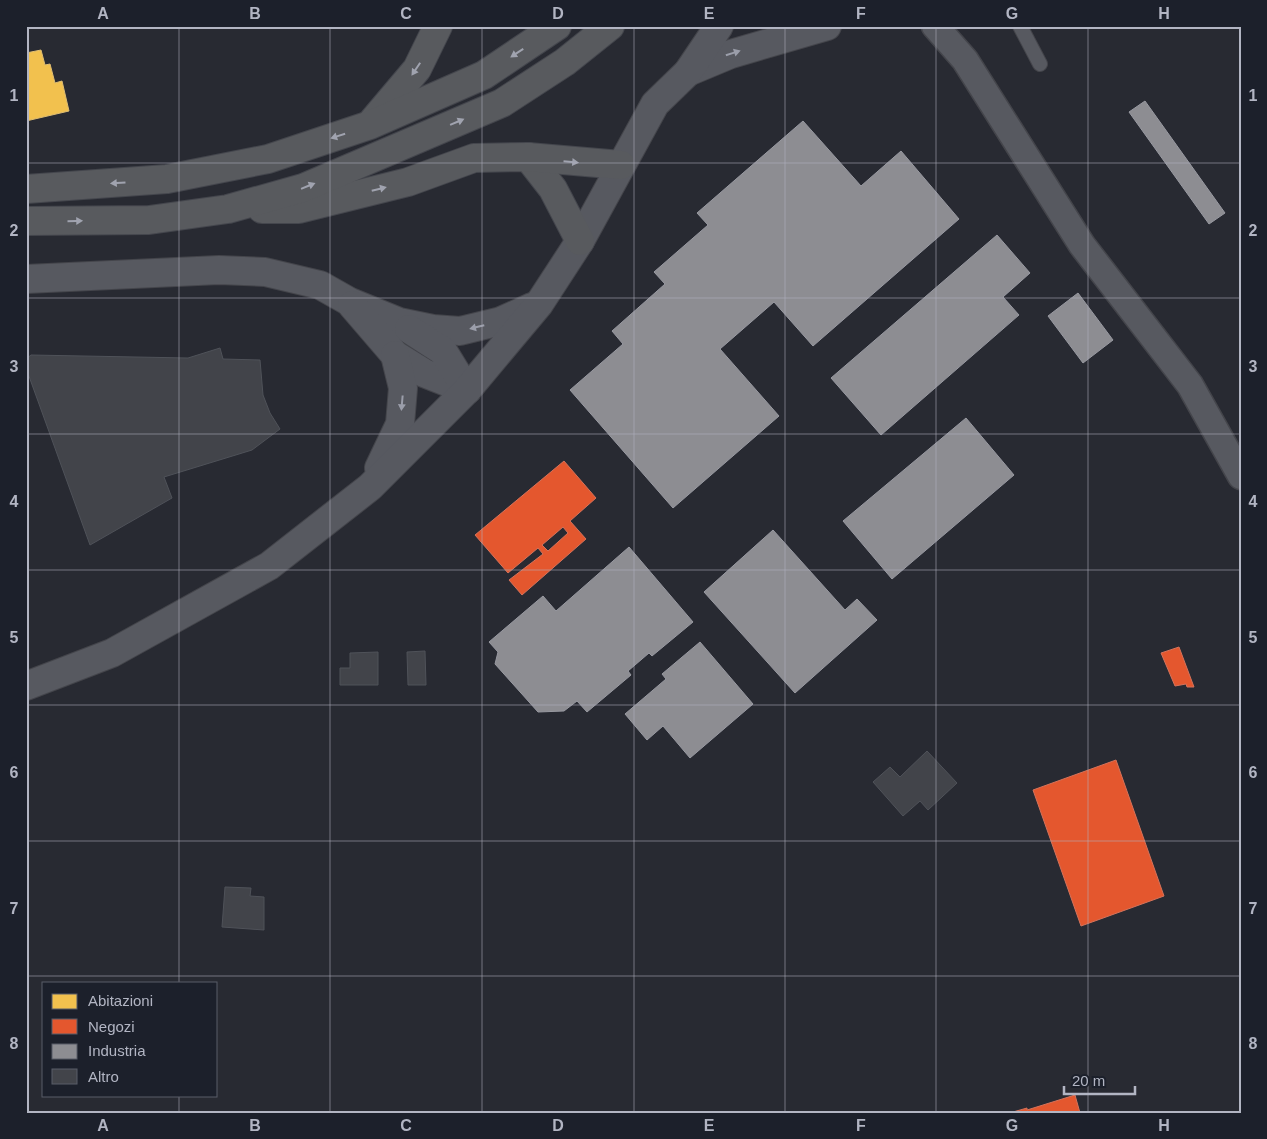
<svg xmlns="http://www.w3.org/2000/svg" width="1267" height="1139" font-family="Helvetica,sans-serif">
<rect width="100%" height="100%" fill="#282a32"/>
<!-- homes -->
<polygon fill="#f2c14e" stroke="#dfbd71" points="41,50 45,65 50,64 55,83 62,81 69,111 26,121 26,53"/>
<!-- shops -->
<g fill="#e4572e" stroke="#d5735b" fill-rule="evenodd">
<path d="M564 461 596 498 570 521 586 539 522 595 509 580 543 554 538 548 508 573 475 535ZM563 527 568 533 548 551 542 545Z"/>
<polygon points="1179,647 1194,687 1187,687 1186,684 1175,686 1161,653"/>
<polygon points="1116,760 1164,896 1081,926 1033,790"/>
<polygon points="1075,1095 1080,1113 1013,1112 1027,1108 1027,1110"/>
</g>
<!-- industry -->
<g fill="#8d8d92" stroke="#9899a1">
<polygon points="1145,101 1225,213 1209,224 1129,112"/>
<polygon points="803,121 861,186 901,151 959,219 813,346 774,302 720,349 779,416 673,508 570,390 623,344 612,331 665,284 654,272 708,225 697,213"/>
<polygon points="997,235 1030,273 1003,297 1019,315 881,435 831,378"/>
<polygon points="1078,293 1113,340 1083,363 1048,316"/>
<polygon points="966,418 1014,475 892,579 843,521"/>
<polygon points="773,530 845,610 857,599 877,620 795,693 704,592"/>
<polygon points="629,547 693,622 652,656 649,653 628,671 631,675 587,712 577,701 564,711 538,712 495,664 498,652 489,642 543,596 556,611"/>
<polygon points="700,642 753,704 690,758 663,726 647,740 625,714 666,679 662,674"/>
</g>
<!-- building -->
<g fill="#42444a" stroke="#4f5259">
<polygon points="220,348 223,359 260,360 263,395 270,413 280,429 252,450 164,477 172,498 90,545 26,368 26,359 31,355 188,358"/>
<polygon points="425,651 426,685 408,685 407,652"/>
<polygon points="378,652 378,685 340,685 340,668 350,668 350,653"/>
<polygon points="927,751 957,783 928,810 920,801 903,816 873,782 890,767 900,777"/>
<polygon points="225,887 251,888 250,896 264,897 264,930 222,927"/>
</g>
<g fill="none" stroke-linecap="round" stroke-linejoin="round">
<!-- service casing -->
<g stroke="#44454b" stroke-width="16">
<polyline id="service" points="1020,26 1040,64"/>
</g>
<!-- minor casing -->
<g stroke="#44454b" stroke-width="29">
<polyline id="minor" points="935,26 965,60 1082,245 1190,385 1241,476"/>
</g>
<!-- tertiary casing -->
<g stroke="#44454b" stroke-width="30">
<g id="tertiary">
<polyline points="688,72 731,54 827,26"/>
<polyline points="26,279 219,270 265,272 320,285 350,302 399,322 433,329 460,331 501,321 532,307"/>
<polyline points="352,305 395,355 424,373 467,390"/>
<polyline points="409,329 443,351 467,390"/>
<polyline points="379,468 400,424 403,388 395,355"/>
<polyline points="26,686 112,653 269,566 370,487 467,390 539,304 580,241 655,104 688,72 719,26"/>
</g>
</g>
<!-- trunk casing -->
<g stroke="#44464d" stroke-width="30">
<g id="trunk">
<polyline points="373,121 417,69 438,26"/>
<polyline points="528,157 553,189 580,241"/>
<polyline points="26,189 167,179 268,159 370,125 484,75 557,26"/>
<polyline points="262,209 299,209 408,182 474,158 528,157 621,165"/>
<polyline points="26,221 149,220 228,209 303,188 502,103 565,62 610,26"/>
</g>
</g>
<!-- service -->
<use href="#service" stroke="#575960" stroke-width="14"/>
<!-- minor -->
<use href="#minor" stroke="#575960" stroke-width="26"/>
<!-- tertiary -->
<use href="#tertiary" stroke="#575960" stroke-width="28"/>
<!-- trunk -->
<use href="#trunk" stroke="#585a5e" stroke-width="28"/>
</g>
<!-- one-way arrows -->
<defs><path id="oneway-solid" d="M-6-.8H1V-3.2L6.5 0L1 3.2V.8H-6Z" transform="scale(1.25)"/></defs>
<g fill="#a0a3af">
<use href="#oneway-solid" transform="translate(517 53) rotate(147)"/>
<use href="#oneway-solid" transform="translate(416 69) rotate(124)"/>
<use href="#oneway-solid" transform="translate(457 122) rotate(-23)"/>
<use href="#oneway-solid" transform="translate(338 136) rotate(162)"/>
<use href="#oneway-solid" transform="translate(571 162) rotate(5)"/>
<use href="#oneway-solid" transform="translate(118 183) rotate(176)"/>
<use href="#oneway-solid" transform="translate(308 186) rotate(-22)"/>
<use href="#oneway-solid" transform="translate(379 189) rotate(-14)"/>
<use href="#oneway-solid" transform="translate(75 221) rotate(-1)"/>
</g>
<g fill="#9b9eaa">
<use href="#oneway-solid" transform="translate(733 53) rotate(-18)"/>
<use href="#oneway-solid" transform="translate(477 327) rotate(166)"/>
<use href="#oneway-solid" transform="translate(402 403) rotate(95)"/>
</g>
<!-- grid -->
<path fill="none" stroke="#b2b5c3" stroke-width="1" stroke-opacity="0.55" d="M179 26V983M330 26V1113M482 26V1113M634 26V1113M785 26V1113M936 26V1113M1088 26V1113M26 163H1241M26 298H1241M26 434H1241M26 570H1241M26 705H1241M26 841H1241M26 976H1241M179 1095V1113"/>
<!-- border -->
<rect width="1267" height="1139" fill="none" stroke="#1c202b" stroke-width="55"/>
<!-- legend -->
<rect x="42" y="982" width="175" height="115" fill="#1c202b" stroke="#585c68"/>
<rect x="52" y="994" width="25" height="15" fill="#f2c14e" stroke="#585c68"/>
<text x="88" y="1006" font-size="15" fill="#b2b5c3">Abitazioni</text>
<rect x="52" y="1019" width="25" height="15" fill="#e4572e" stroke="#585c68"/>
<text x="88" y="1032" font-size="15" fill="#b2b5c3">Negozi</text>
<rect x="52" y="1044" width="25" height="15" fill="#8d8d92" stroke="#585c68"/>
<text x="88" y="1056" font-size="15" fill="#b2b5c3">Industria</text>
<rect x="52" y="1069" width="25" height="15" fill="#42444a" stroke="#585c68"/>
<text x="88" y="1082" font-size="15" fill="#b2b5c3">Altro</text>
<!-- scale -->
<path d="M1064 1086v8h71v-8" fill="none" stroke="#b2b5c3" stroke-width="2.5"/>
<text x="1072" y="1086" font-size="15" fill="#b2b5c3" stroke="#1c202b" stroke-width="4" paint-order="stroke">20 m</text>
<rect x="28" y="28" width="1212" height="1084" fill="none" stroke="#b2b5c3" stroke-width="2"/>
<g font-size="16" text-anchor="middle" font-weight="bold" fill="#b2b5c3">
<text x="103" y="19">A</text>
<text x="255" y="19">B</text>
<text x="406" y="19">C</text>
<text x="558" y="19">D</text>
<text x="709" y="19">E</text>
<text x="861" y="19">F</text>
<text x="1012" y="19">G</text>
<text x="1164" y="19">H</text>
<text x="14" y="101">1</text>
<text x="1253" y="101">1</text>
<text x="14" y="236">2</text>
<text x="1253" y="236">2</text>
<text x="14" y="372">3</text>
<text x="1253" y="372">3</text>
<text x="14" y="507">4</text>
<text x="1253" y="507">4</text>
<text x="14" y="643">5</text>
<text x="1253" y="643">5</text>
<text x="14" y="778">6</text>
<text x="1253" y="778">6</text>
<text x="14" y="914">7</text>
<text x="1253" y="914">7</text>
<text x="14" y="1049">8</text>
<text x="1253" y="1049">8</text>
<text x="103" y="1131">A</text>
<text x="255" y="1131">B</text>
<text x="406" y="1131">C</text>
<text x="558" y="1131">D</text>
<text x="709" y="1131">E</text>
<text x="861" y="1131">F</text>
<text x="1012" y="1131">G</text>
<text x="1164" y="1131">H</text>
</g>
</svg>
